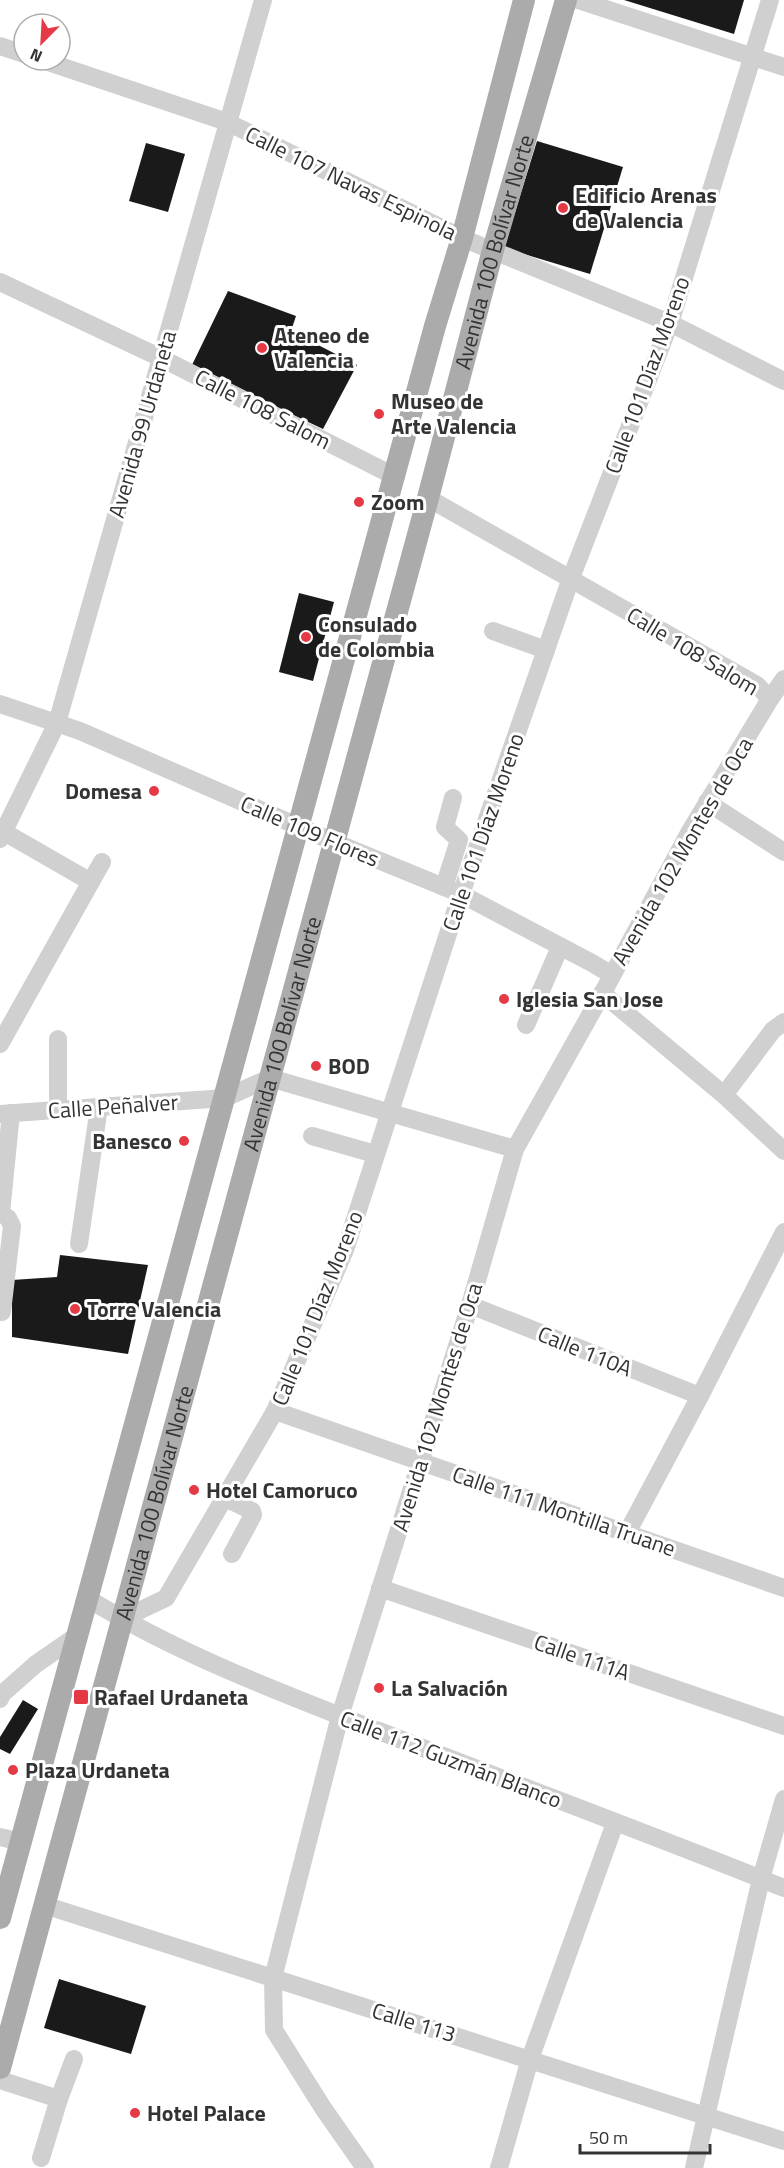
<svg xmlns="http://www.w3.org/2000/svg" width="784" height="2168" font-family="'Titillium Web',sans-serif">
<rect width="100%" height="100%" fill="#fff"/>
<!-- building -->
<g fill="#1a1a1a">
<polygon points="624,0 744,0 734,34"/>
<polygon points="537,141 623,167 590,274 504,248"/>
<polygon points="146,143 185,154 168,212 129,201"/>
<polygon points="228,291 296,316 291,331 357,365 323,429 191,367"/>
<polygon points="299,593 334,602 313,681 279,672"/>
<polygon points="60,1255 148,1265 128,1354 12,1337 12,1280 57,1277"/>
<polygon points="23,1700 38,1709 10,1754 0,1749 0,1737"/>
<polygon points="59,1979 146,2006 131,2054 44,2028"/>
</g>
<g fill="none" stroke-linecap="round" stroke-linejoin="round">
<!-- minor -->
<g stroke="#d0d0d0" stroke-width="18">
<polyline points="578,0 784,67"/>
<polyline points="0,46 24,54"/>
<polyline points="42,60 227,122 462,238 670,323 784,381"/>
<polyline points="0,282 161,358 394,476"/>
<polyline points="428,498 757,685 770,699"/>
<polyline points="493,631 546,650"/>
<polyline points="0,704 80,731 334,842 461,894 592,963 612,975"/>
<polyline points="707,802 784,852"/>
<polyline points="4,832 91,882"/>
<polyline points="0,839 57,723 263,0"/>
<polyline points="444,887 459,840 445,827 453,798"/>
<polyline points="602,993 724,1095 784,1151"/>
<polyline points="526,1025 560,947"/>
<polyline points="0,1044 102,862"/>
<polyline points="724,1095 773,1030 784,1022"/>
<polyline points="58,1110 58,1039"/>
<polyline points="0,1114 225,1098 270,1078 515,1149"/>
<polyline points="312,1136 375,1154"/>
<polyline points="79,1244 99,1107"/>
<polyline points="470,1305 700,1396"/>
<polyline points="2,1312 12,1226 8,1218 1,1213 11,1113"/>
<polyline points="275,1411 784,1588"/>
<polyline points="225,1498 252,1511 253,1515 232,1554"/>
<polyline points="627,1533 700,1396 784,1232"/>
<polyline points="380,1588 784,1726"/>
<path d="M87 1598C178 1654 279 1692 379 1731 514 1784 650 1834 784 1888"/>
<polyline points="122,1619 166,1598 275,1411 345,1250 461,894 571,578 670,323 770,0"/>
<polyline points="0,1699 2,1694 36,1664 78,1635"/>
<polyline points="0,1837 21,1842"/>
<polyline points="44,1905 784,2141"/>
<polyline points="0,2080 59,2099 41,2158"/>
<polyline points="59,2099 74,2059"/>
<polyline points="365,2168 323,2108 274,2030 273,1978 340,1716 470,1305 515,1149 607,985 689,833 770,699 784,679"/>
<polyline points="499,2168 530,2059 615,1823"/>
<polyline points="694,2168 761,1879 784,1799"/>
</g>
<!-- major -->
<g stroke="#ababab" stroke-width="22">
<polyline points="0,1918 435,326 462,238 524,0"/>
<path id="s1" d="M0 2068 428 498 493 250 566 0"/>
</g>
</g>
<!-- markers -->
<g fill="#e63946" stroke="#fff" stroke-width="2">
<circle cx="563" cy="208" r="6"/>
<circle cx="262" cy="348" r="6"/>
<circle cx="379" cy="414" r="6"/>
<circle cx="359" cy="502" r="6"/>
<circle cx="306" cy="637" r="6"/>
<circle cx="154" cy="791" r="6"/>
<circle cx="504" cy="999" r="6"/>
<circle cx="316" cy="1066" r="6"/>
<circle cx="184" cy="1141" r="6"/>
<circle cx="75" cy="1309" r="6"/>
<circle cx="194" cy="1490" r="6"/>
<circle cx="379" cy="1688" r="6"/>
<rect x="73" y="1689" width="16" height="16" rx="3"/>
<circle cx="13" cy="1770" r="6"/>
<circle cx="135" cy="2113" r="6"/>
</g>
<g text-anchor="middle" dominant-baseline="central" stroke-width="6" stroke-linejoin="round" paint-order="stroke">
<!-- street labels -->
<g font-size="22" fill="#333" stroke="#fff">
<text transform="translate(351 183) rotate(26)">Calle 107 Navas Espinola</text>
<text stroke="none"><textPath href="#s1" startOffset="1882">Avenida 100 Bolívar Norte</textPath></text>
<text transform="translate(647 375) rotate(-70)">Calle 101 Díaz Moreno</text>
<text transform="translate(263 409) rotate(27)">Calle 108 Salom</text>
<text transform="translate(142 424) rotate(-74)">Avenida 99 Urdaneta</text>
<text transform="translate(693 651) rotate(31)">Calle 108 Salom</text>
<text transform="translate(310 831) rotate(23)">Calle 109 Flores</text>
<text transform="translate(483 832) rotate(-71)">Calle 101 Díaz Moreno</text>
<text transform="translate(682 851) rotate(-60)">Avenida 102 Montes de Oca</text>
<text stroke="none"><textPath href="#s1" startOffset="1072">Avenida 100 Bolívar Norte</textPath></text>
<text transform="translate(113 1106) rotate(-4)">Calle Peñalver</text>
<text transform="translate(317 1308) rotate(-68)">Calle 101 Díaz Moreno</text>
<text transform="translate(585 1351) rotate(22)">Calle 110A</text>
<text transform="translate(437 1407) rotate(-73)">Avenida 102 Montes de Oca</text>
<text stroke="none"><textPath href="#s1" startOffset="586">Avenida 100 Bolívar Norte</textPath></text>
<text transform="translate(564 1511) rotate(19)">Calle 111 Montilla Truane</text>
<text transform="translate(582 1657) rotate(19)">Calle 111A</text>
<text transform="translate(451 1759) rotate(21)">Calle 112 Guzmán Blanco</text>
<text transform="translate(414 2022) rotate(17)">Calle 113</text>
</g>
<!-- poi labels -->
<g font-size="22" font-weight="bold" fill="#333" stroke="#fff" text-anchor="start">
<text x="575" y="195">Edificio Arenas<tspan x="575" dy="25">de Valencia</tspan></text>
<text x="274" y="335">Ateneo de<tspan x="274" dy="25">Valencia</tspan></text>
<text x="391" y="401">Museo de<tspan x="391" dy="25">Arte Valencia</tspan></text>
<text x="371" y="502">Zoom</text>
<text x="318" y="624">Consulado<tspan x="318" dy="25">de Colombia</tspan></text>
<text x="142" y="791" text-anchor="end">Domesa</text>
<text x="516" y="999">Iglesia San Jose</text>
<text x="328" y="1066">BOD</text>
<text x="172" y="1141" text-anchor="end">Banesco</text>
<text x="87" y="1309">Torre Valencia</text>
<text x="206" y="1490">Hotel Camoruco</text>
<text x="391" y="1688">La Salvación</text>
<text x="94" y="1697">Rafael Urdaneta</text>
<text x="25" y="1770">Plaza Urdaneta</text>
<text x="147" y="2113">Hotel Palace</text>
</g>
</g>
<!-- north arrow -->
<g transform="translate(42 42) rotate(204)"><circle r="28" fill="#ffffff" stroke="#adadad" stroke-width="1.5"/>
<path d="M0-4.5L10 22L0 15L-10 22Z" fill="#e63946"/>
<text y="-9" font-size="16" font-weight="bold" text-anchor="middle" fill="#333333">N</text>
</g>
<!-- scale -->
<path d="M580 2144v9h130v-9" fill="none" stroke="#333333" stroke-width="3"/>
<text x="589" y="2144" font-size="18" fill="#333333" stroke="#ffffff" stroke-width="4.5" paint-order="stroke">50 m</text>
</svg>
